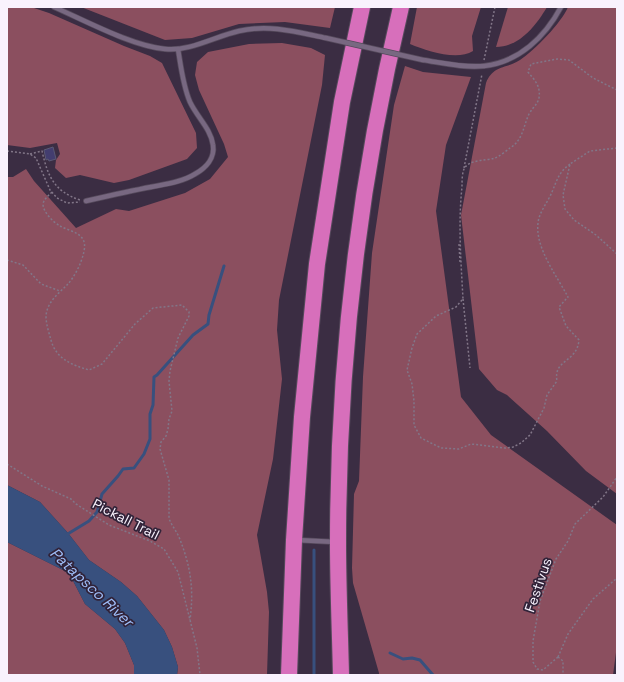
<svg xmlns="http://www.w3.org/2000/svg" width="624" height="682" font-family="'Space Grotesk',sans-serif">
<rect width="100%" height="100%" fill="#3b2d43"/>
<!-- forest -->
<g fill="#8b4f5f">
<polygon points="7,7 31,7 49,13 124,46 150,56 162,63 196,133 197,148 187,159 129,180 114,183 80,175 66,178 55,168 56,160 60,154 57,143 30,148 7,145"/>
<polygon points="81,7 335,7 330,28 285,22 239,24 192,38 165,40"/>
<path d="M417 7H481L472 36 473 51C457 61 427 51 410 44Z"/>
<path d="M508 7H547C536 26 519 47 496 47Z"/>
<path d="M568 7H617V494L586 471 547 431 507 395 497 390 479 369 461 215 486 83C493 65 506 69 520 60 534 51 562 22 568 7Z"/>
<polygon points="282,43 311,48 325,55 322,85 279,300 277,330 282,379 273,459 257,535 267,592 269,612 267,675 177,675 178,667 172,647 164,630 137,596 121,582 89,560 68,533 40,502 7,485 7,177 13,177 26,169 34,181 76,228 116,209 129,211 185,193 210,179 228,157 224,144 199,90 195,75 197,62 208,52 249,44"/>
<polygon points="405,66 423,72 471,77 446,145 436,211 461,397 491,435 617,525 617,645 613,675 379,675 379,673 353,583 352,568 354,494 359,481 363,377 372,253 394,105"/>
<polygon points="7,542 69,573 85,604 115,629 125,643 134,665 134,675 7,675"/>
</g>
<!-- water -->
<polygon fill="#38507e" points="7,485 40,502 68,533 89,560 121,582 137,596 164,630 172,647 178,667 177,675 134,675 134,665 125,643 115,629 85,604 69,573 7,542"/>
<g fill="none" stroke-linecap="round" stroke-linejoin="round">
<!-- stream -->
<g stroke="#38507e" stroke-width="3">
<polyline points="66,535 89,521 97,512 102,494 118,476 123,469 134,468 144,454 150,439 150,414 153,405 154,377 157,375 193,335 208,324 209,315 224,266"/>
<polyline points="390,653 403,659 412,658 420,660 433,675"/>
<polyline points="314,675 314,550"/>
</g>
</g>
<!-- building -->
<polygon fill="#433d6f" stroke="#5b5973" points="53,147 56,159 49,161 48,159 46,160 44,150"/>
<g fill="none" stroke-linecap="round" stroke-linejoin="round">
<!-- service casing -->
<g stroke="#564a5c" stroke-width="6">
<g id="service">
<path d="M54 7C86 21 132 46 165 49 189 52 216 36 239 31 269 24 297 32 326 38"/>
<path d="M423 60C443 63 464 68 484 66 519 62 545 37 561 7"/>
<path d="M86 201C108 196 130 191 151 187 166 184 182 182 195 174 206 168 215 158 213 145 211 129 197 117 190 102 183 86 181 67 178 49"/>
<polyline points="296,540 336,542"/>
</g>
</g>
<!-- motorway casing -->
<g stroke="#564a5c" stroke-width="18">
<g id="motorway">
<polyline points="289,675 294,540 302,417 317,264 342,102 362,7"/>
<path d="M341 675C340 631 338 587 338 543 338 363 359 182 401 7"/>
</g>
</g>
<!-- path -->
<g stroke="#827688" stroke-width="1.5" stroke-dasharray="2 2" stroke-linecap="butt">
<polyline points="484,60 495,7"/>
<polyline points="617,148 590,151 570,164 563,195 565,209 574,220 596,235 617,254"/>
<polyline points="7,151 30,154 36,158 50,190 57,198 67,203 80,202"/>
<path d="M30 154 42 151C48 177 54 191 80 200"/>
<path d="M570 164C559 172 557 180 552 192 548 202 539 212 538 223 535 248 557 276 568 297L559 307 566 326 579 340C577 363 553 359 557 381L547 395 544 408 530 435 521 443 513 447 505 448 471 444 459 449 441 448 421 438 414 425V401L412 384 407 370 412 348 417 334 436 316 456 307 463 299C461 262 458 224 462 187 462 181 462 174 464 169 469 159 486 161 495 158 500 156 506 151 510 148 523 140 523 127 529 114 534 105 541 103 539 90 538 83 532 77 528 72L531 64 557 59 569 60 593 78 617 90"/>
<polyline points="464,168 482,74"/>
<path d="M52 192C48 196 44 199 43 204 43 212 53 222 60 226 71 232 88 233 84 251 82 262 75 276 68 284 59 293 47 302 46 316 46 324 49 333 51 340 56 359 72 365 89 370L102 364 135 324 153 308 182 305 189 312V316L178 338 170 371 169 381 172 411 169 419 168 429 166 436 161 442 160 449 169 480V518C171 525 176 530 179 537 191 567 194 589 190 620"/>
<polyline points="459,244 460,262"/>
<polyline points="7,260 23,265 41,284 60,291"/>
<polyline points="463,299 470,368"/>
<polyline points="7,464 42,486 71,499 76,504 109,525 150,541 164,549 178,572 197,648 200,675"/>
<polyline points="558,657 543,670 537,669 533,662 533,641 540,601 556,559 568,541 575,524 603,497 617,477"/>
<polyline points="558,657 568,634 593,599 617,578"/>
<polyline points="558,657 563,661 563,675"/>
</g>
<!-- service -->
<use href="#service" stroke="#786881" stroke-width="4.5"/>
<!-- motorway -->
<use href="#motorway" stroke="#d76fbb" stroke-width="16"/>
<!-- service-bridge casing -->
<g stroke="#564a5c" stroke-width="6" stroke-linecap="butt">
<polyline id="service-bridge" points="326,38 423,60"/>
</g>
<!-- service-bridge -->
<use href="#service-bridge" stroke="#786881" stroke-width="4.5"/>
</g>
<g text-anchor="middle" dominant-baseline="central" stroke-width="3.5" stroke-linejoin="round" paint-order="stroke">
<!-- street labels -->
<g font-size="14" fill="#f9f2fd" stroke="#312339">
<text transform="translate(126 519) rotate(27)">Pickall Trail</text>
<text transform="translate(538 585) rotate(-71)">Festivus</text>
</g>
<!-- water labels -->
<g font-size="15" font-style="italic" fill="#9fbef9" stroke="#312339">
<text transform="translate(92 587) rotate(43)">Patapsco River</text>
</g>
</g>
<!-- border -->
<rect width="624" height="682" fill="none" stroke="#f9f2fd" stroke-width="16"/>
</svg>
